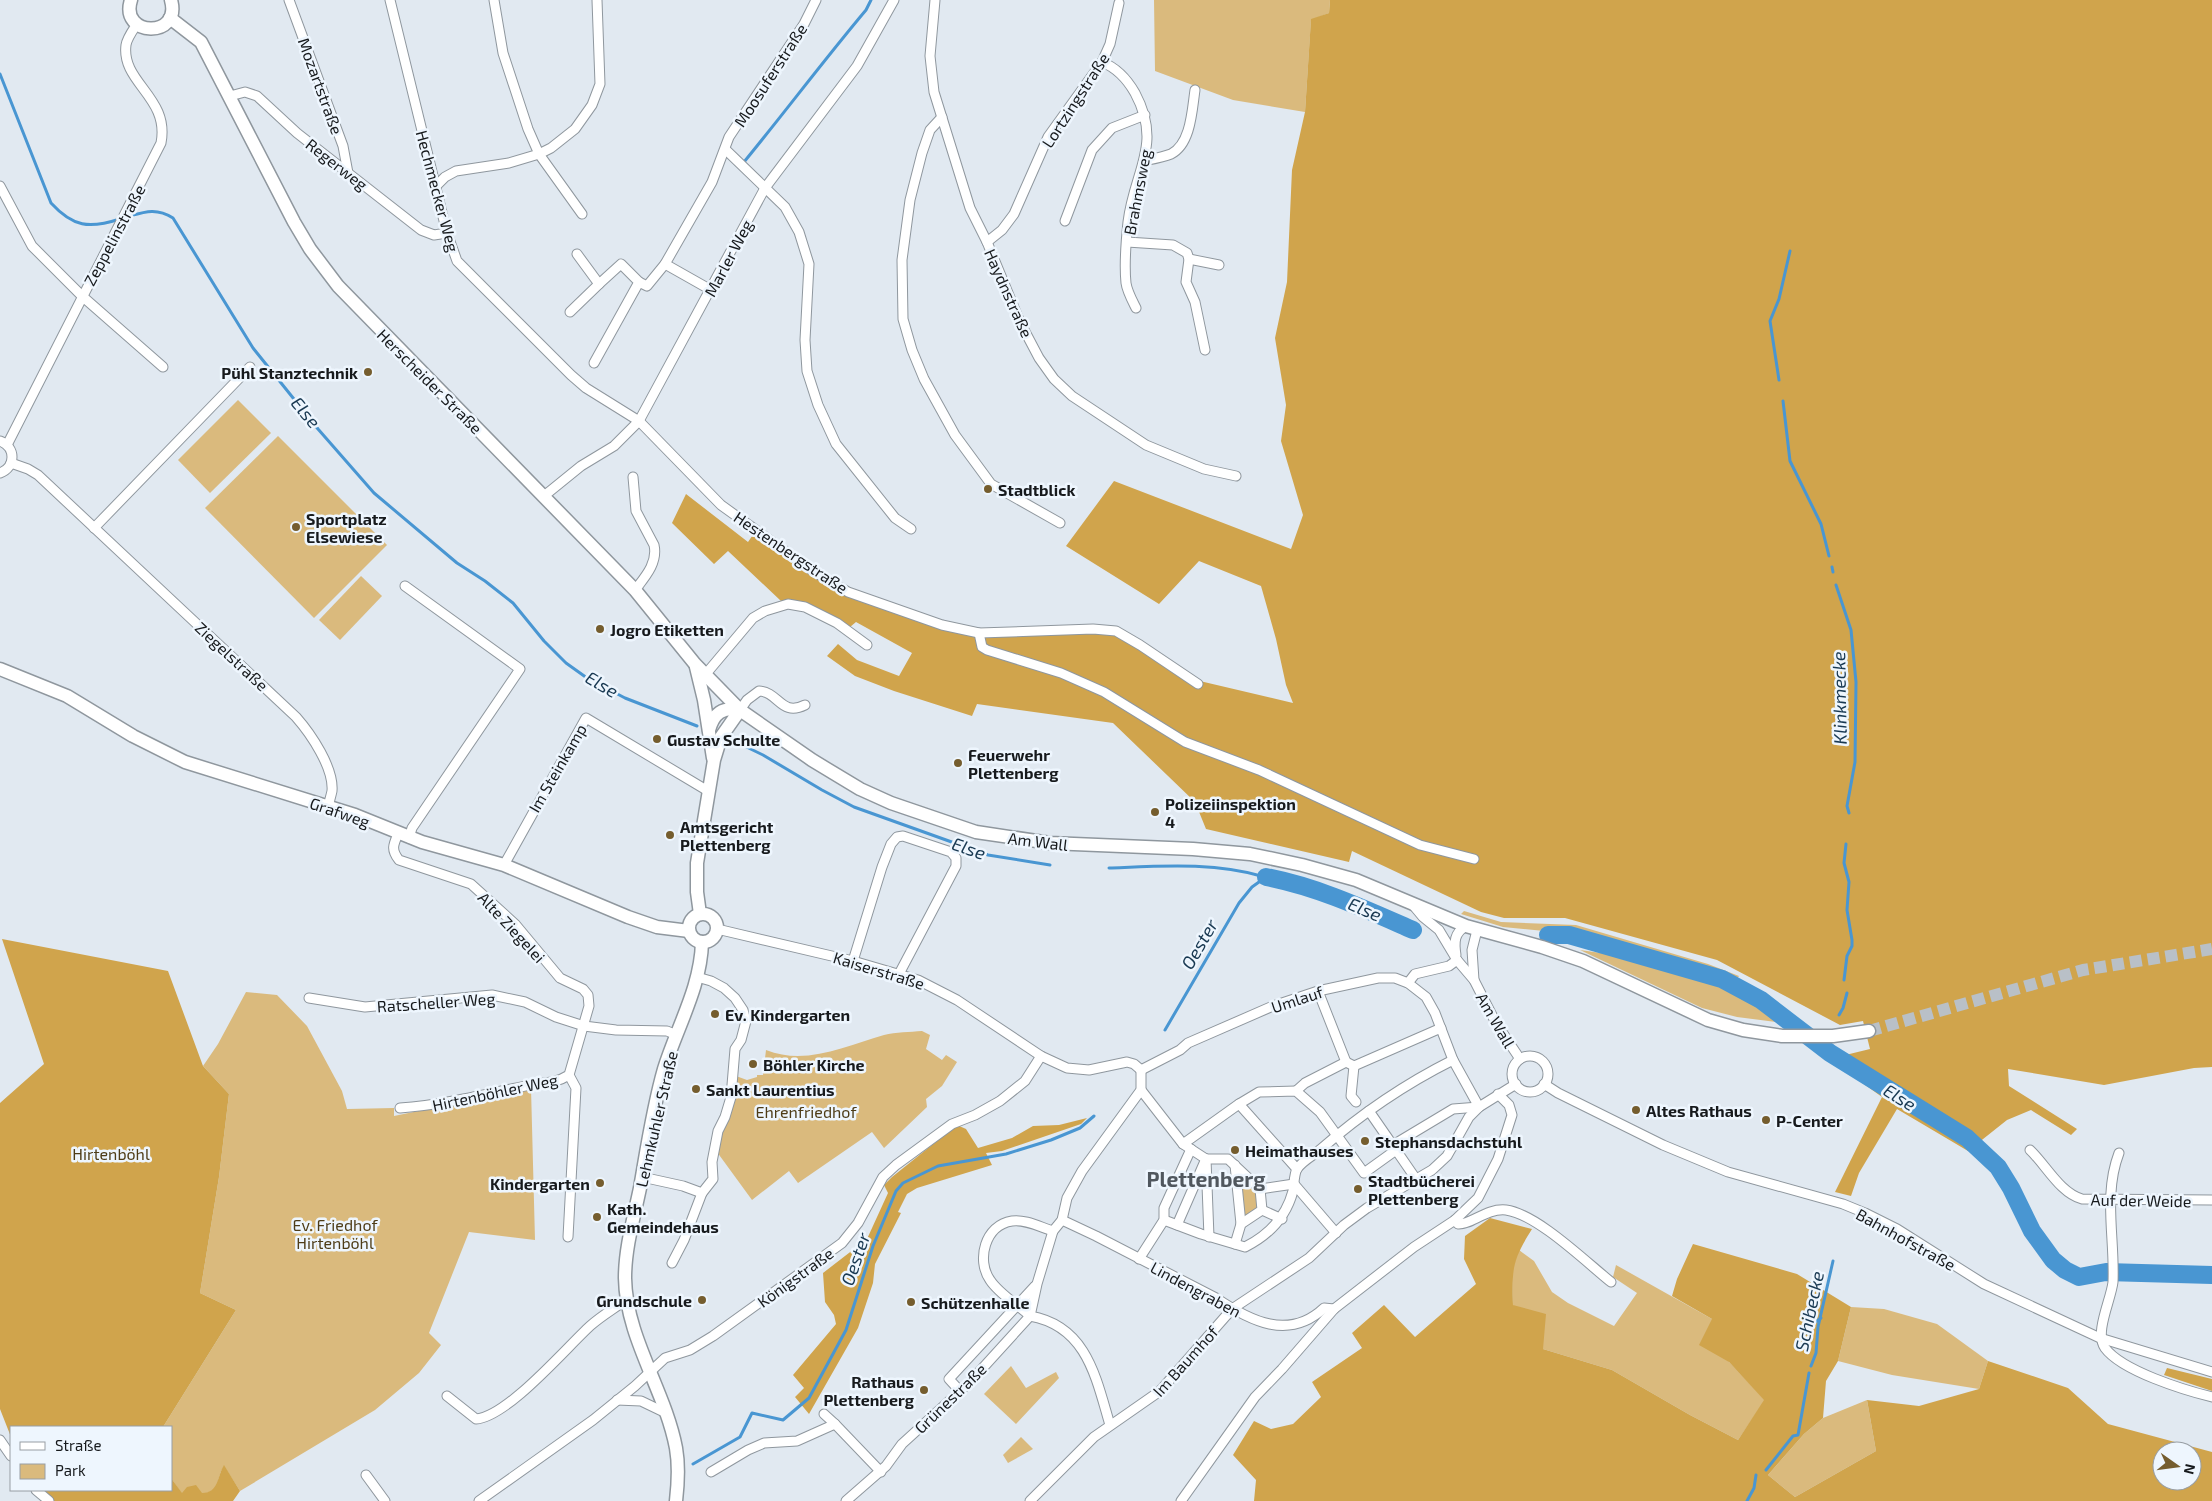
<svg xmlns="http://www.w3.org/2000/svg" width="2212" height="1501" font-family="'Exo 2',sans-serif">
<rect width="100%" height="100%" fill="#e1e9f1"/>
<!-- green -->
<g fill="#daba7d">
<polygon points="1154,0 1330,0 1329,13 1311,20 1305,112 1233,100 1155,71"/>
<polygon points="238,400 271,433 210,493 178,460"/>
<polygon points="278,436 387,545 314,618 205,508"/>
<polygon points="361,576 382,596 340,640 319,620"/>
<polygon points="1464,911 1501,922 1576,925 1708,964 1739,976 1737,979 1721,971 1595,936 1503,927 1461,914"/>
<polygon points="1580,950 1636,958 1711,981 1785,1023 1737,1017 1702,1008"/>
<path d="M246 992 277 995 307 1026 342 1091 347 1109 394 1108V1116L531 1088 535 1240 469 1232 429 1333 441 1345 419 1373 375 1410 240 1491 224 1466C220 1472 219 1478 217 1485 212 1497 193 1493 182 1494L171 1478V1427H163L236 1310 200 1293 219 1177 229 1094 203 1066 218 1044Z"/>
<path d="M922 1031 930 1035 926 1049 942 1060 946 1055 957 1062 942 1086 926 1099 927 1107 884 1148 872 1132 798 1183 789 1171 752 1200 717 1152 736 1076 747 1080 757 1077V1075H763L766 1050C806 1066 845 1046 884 1035 896 1032 910 1032 922 1031Z"/>
<polygon points="1235,1165 1260,1189 1262,1210 1241,1224"/>
<polygon points="1519,1250 1534,1261 1552,1292 1568,1303 1614,1326 1637,1293 1613,1277 1616,1265 1712,1319 1729,1362 1765,1400 1738,1440 1690,1415 1612,1370 1543,1349 1513,1305 1512,1270"/>
<polygon points="1851,1307 1884,1309 1937,1324 1988,1361 1979,1389 1892,1375 1838,1361"/>
<polygon points="1011,1366 1026,1388 1056,1372 1059,1378 1016,1424 984,1394"/>
<polygon points="1867,1400 1876,1451 1795,1497 1768,1475 1804,1434 1823,1418"/>
<polygon points="1021,1437 1033,1449 1008,1463 1003,1455"/>
</g>
<!-- forest -->
<g fill="#d0a44c" fill-rule="evenodd">
<path d="M1330 0H2212V1067L2194 1068 2104 1085 2008 1069 2009 1086 2077 1129 2071 1135 2031 1110 2007 1120 1968 1151 1897 1109 1859 1173 1851 1196 1835 1192 1882 1097 1829 1059 1870 1049 1863 1021 1840 1025 1717 960 1565 918H1504L1481 912 1352 851 1349 862 1206 829 1195 802 1113 723 977 704 972 716 894 691 855 676 827 656 838 644 857 660 899 676 912 653 856 622 850 627C831 617 804 595 781 601L728 551 714 564 672 523 686 494 748 542 757 529 848 592 979 633 1116 631 1187 678 1293 703 1286 685 1276 639 1261 586 1199 561 1159 604 1066 546 1114 481 1291 549 1303 515 1281 441 1286 405 1275 338 1287 282 1292 170 1305 112 1311 19 1329 13Z"/>
<polygon points="2,939 168,971 203,1066 229,1094 219,1177 200,1293 236,1310 163,1427 11,1427 11,1437 0,1409 0,1103 44,1064"/>
<polygon points="1087,1118 1081,1124 1002,1151 986,1153 992,1165 917,1188 907,1194 898,1212 901,1213 875,1264 873,1283 858,1328 809,1414 795,1397 804,1388 793,1375 836,1324 834,1315 825,1302 823,1273 867,1239 888,1193 884,1185 892,1177 957,1125 966,1129 978,1148 1012,1138 1033,1126 1059,1125"/>
<path d="M1490 1218 1532 1229C1512 1261 1512 1268 1513 1305L1546 1314 1543 1349 1612 1370 1690 1415 1738 1440 1764 1400 1729 1362 1699 1345 1712 1319 1672 1296 1677 1279 1693 1244 1797 1274 1851 1307 1838 1361 1826 1381 1823 1418 1804 1434 1768 1475 1795 1497 1876 1451 1867 1400 1919 1406 1979 1389 1988 1361 2068 1388 2108 1424 2212 1452V1501H1254L1256 1480 1233 1455 1254 1421 1271 1429 1293 1424 1321 1397 1312 1382 1362 1348 1352 1333 1384 1305 1415 1337 1476 1284 1464 1259 1465 1236ZM2162 1451H2192V1481H2162Z"/>
<polygon points="2167,1368 2212,1379 2212,1391 2164,1375"/>
<path d="M224 1465 240 1491 233 1501H49L37 1490H171V1478L182 1493 187 1487 196 1485 202 1493C219 1493 217 1476 224 1465Z"/>
</g>
<g fill="none" stroke-linecap="round" stroke-linejoin="round">
<!-- stream -->
<g stroke="#4996d2" stroke-width="3">
<path d="M0 74 51 203C73 227 89 229 120 219"/>
<path d="M744 162C785 112 824 60 866 10L871 0"/>
<path d="M126 217C144 212 156 207 173 218L253 348 318 429 374 493 457 563 485 581 513 603 544 641 566 663 587 678 625 698 697 726"/>
<polyline points="1779,380 1770,321 1779,299 1790,251"/>
<polyline points="1783,401 1790,461 1821,524 1829,556"/>
<polyline points="1832,567 1833,572"/>
<polyline points="1836,585 1851,630 1856,682 1855,762 1847,806 1849,813"/>
<polyline points="730,739 763,755 822,790 854,807 988,855 1050,865"/>
<path d="M1109 868C1162 866 1214 862 1265 877"/>
<polyline points="1844,980 1847,956 1852,946 1852,940 1847,910 1849,882 1844,863 1846,844"/>
<polyline points="1839,1015 1843,1008 1847,993"/>
<polyline points="1165,1030 1239,903 1252,887 1266,877"/>
<polyline points="1807,1333 1810,1326 1821,1318"/>
<polyline points="1811,1366 1816,1353 1818,1327 1833,1261"/>
<polyline points="693,1464 740,1437 752,1413 783,1420 809,1398 846,1330 873,1246 896,1191 903,1183 938,1166 1006,1154 1051,1140 1080,1128 1094,1116"/>
<polyline points="1766,1470 1793,1436 1798,1435 1809,1373"/>
<polyline points="1747,1501 1754,1488 1756,1475"/>
</g>
<!-- river -->
<g stroke="#4996d2" stroke-width="18">
<path d="M1266 877C1318 887 1365 909 1413 930"/>
<polyline points="1548,935 1569,935 1722,979 1761,1000 1830,1053 1967,1138 1998,1167 2011,1188 2032,1231 2053,1260 2065,1270 2079,1277 2106,1272 2212,1275"/>
</g>
<!-- secondary-tunnel -->
<polyline stroke="#b9c0c7" stroke-width="12" stroke-dasharray="12 6" stroke-linecap="butt" points="1869,1031 2083,970 2212,949"/>
<!-- street casing -->
<g stroke="#8f979e" stroke-width="11">
<g id="street">
<polyline points="289,0 343,146 348,173"/>
<polyline points="390,0 447,233 457,261 571,375 586,388 639,421 721,505 813,571 848,592 942,625 979,633 1093,629 1116,631 1140,645 1198,684"/>
<polyline points="494,0 503,53 528,129 539,154 582,214"/>
<polyline points="935,0 930,56 934,92 970,208 987,242 1020,322 1039,358 1054,379 1072,396 1146,445 1204,469 1236,476"/>
<path d="M1102 62C1117 68 1127 79 1135 93 1163 145 1134 171 1128 222 1126 241 1124 264 1126 283 1127 291 1132 300 1136 308"/>
<polyline points="230,96 245,92 257,96 297,133 421,230 434,235 447,233"/>
<polyline points="942,117 930,130 922,153 910,200 902,260 903,319 912,350 924,379 955,435 991,484 1060,523"/>
<polyline points="726,150 785,207 799,232 809,264 805,340 807,371 818,405 836,444 895,518 911,529"/>
<path d="M1144 161C1153 159 1163 157 1171 154 1191 144 1192 110 1195 90"/>
<polyline points="0,186 32,246 82,296 163,367"/>
<polyline points="436,186 445,177 456,171 509,163 539,154 551,148 575,129 592,105 600,84 597,0"/>
<polyline points="1065,221 1092,150 1112,128 1145,115"/>
<polyline points="987,242 1002,230 1014,214 1048,137 1102,62 1110,44 1119,3"/>
<polyline points="1127,242 1173,245 1187,253 1189,259 1186,282 1195,302 1205,350"/>
<polyline points="1189,259 1219,265"/>
<polyline points="665,264 711,290"/>
<polyline points="639,282 647,286 665,264 712,182 729,137 804,24 816,0"/>
<polyline points="570,312 599,284 577,254"/>
<polyline points="594,363 639,282 621,264 599,284"/>
<path d="M0 441C16 447 16 467 0 473"/>
<path d="M7 445 161 143C170 97 121 83 126 45 127 38 133 30 137 24"/>
<path d="M11 463 28 469 38 475 296 717C311 734 334 768 332 791 331 796 329 802 328 807"/>
<path d="M633 477 636 511 654 545C658 563 645 577 635 590"/>
<polyline points="544,496 581,466 614,446 639,421 765,188 857,66 894,0"/>
<polyline points="94,528 250,367"/>
<polyline points="405,586 520,669 412,828 409,838"/>
<polyline points="979,633 982,647 987,650 1061,673 1104,692 1185,742 1259,770 1420,845 1474,859"/>
<polyline points="705,675 753,618 765,611 788,604 805,607 837,623 867,645"/>
<path d="M740 710 747 700 759 691C779 692 781 717 805 705"/>
<path d="M398 834C393 845 391 850 399 860L471 884 515 924 560 978 583 989 588 995 589 1006 569 1075C553 1085 542 1082 525 1086 483 1095 442 1105 400 1108"/>
<polyline points="504,865 586,718 708,791"/>
<polyline points="1413,905 1423,917 1439,930 1457,960 1474,980 1496,1023 1520,1059"/>
<polyline points="717,929 853,961 918,980 957,1000 1041,1056 1067,1068 1089,1070 1127,1062 1134,1064 1141,1070"/>
<path d="M1456 955C1454 942 1454 933 1466 926"/>
<polyline points="853,961 882,867 891,844 897,837 903,836 951,852 956,858 956,866 899,974"/>
<polyline points="1474,980 1472,950 1477,930"/>
<polyline points="1408,983 1415,974 1449,966 1457,960"/>
<polyline points="1318,991 1346,1062"/>
<polyline points="309,998 365,1007 492,995 525,1002 556,1017 584,1026 616,1030 667,1031 677,1035"/>
<circle cx="1530" cy="1074" r="18"/>
<polyline points="1346,1062 1354,1066 1441,1028"/>
<polyline points="1354,1066 1351,1096 1356,1102"/>
<polyline points="1141,1070 1180,1050 1188,1043 1273,1006 1318,991 1378,978 1395,978 1408,983 1426,997 1435,1013 1453,1060 1479,1107"/>
<polyline points="1544,1084 1558,1093 1663,1145 1728,1172 1843,1204 1865,1213 1897,1229 1984,1284 2100,1338 2212,1372"/>
<polyline points="1141,1090 1183,1144 1206,1159"/>
<polyline points="1296,1091 1305,1083 1346,1062"/>
<polyline points="1239,1104 1297,1169"/>
<polyline points="1183,1144 1239,1104 1259,1092 1296,1091 1320,1112 1364,1173 1396,1150 1369,1111"/>
<polyline points="1393,1145 1453,1109 1479,1107"/>
<polyline points="1396,1150 1416,1179"/>
<path d="M2030 1150C2046 1165 2060 1193 2082 1199L2212 1200"/>
<path d="M2119 1153C2103 1195 2115 1238 2113 1282 2111 1300 2094 1333 2105 1348 2122 1371 2184 1390 2212 1397"/>
<polyline points="1206,1159 1228,1159 1260,1189 1262,1210 1241,1224 1235,1244"/>
<polyline points="1206,1159 1209,1237"/>
<polyline points="1235,1165 1241,1224"/>
<polyline points="642,1177 683,1186 702,1193 713,1179 712,1162 718,1131 725,1117 731,1097 735,1049 741,1040 746,1021 743,1010 735,998 724,988 711,981 697,977"/>
<polyline points="1294,1184 1336,1233"/>
<polyline points="1260,1189 1294,1184"/>
<polyline points="1262,1210 1282,1219"/>
<path d="M1062 1220 1096 1236 1216 1298C1250 1321 1289 1341 1324 1308L1334 1309"/>
<path d="M1164 1220 1201 1234 1245 1247C1269 1235 1286 1217 1293 1191 1294 1185 1294 1174 1297 1169 1302 1161 1314 1155 1321 1149 1361 1114 1405 1084 1453 1060"/>
<path d="M1455 1220 1458 1224C1471 1225 1486 1208 1506 1210 1537 1214 1586 1262 1611 1282"/>
<polyline points="1177,1225 1205,1161"/>
<polyline points="568,1237 576,1088 569,1075"/>
<polyline points="1139,1259 1164,1220 1164,1208 1191,1149"/>
<polyline points="672,1263 684,1240 702,1193"/>
<path d="M1030 1316C1018 1305 999 1294 990 1280 976 1260 985 1225 1012 1221 1025 1219 1040 1227 1053 1231"/>
<path d="M1030 1316C1087 1326 1096 1378 1110 1425"/>
<polyline points="960,1391 949,1379 1035,1286"/>
<path d="M447 1396 476 1419C507 1417 565 1349 590 1326 601 1316 615 1308 627 1299"/>
<polyline points="617,1400 641,1401 666,1413"/>
<polyline points="824,1414 835,1424"/>
<polyline points="0,1440 11,1456"/>
<polyline points="711,1472 748,1450 764,1443 797,1441 835,1424 881,1472"/>
<polyline points="366,1475 385,1501"/>
<polyline points="36,1490 49,1501"/>
<polyline points="479,1501 593,1420 635,1386 665,1358 690,1350 713,1336 842,1243 858,1223 883,1177 896,1165 952,1124 975,1115 1000,1101 1025,1081 1041,1056"/>
<polyline points="846,1501 886,1466 902,1444 970,1382 1030,1316 1037,1284 1053,1231 1062,1220 1067,1198 1082,1171 1141,1090 1141,1070"/>
<polyline points="1030,1501 1094,1437 1160,1391 1232,1309 1309,1258 1344,1225 1367,1208 1432,1170 1447,1156 1469,1117 1479,1107 1516,1084"/>
<polyline points="1181,1501 1255,1397 1282,1369 1334,1309 1414,1247 1455,1220 1478,1198 1498,1159 1512,1115 1509,1105 1498,1094"/>
</g>
</g>
<!-- secondary casing -->
<g stroke="#8f979e" stroke-width="15">
<g id="secondary">
<path d="M131 0C119 37 182 39 171 0"/>
<polyline points="170,18 201,42 294,222 310,249 338,286 635,590 695,664 740,710 812,760 860,789 891,803 976,832 1050,843 1193,849 1250,854 1302,865 1356,880 1466,926 1542,947 1583,961 1708,1020 1743,1030 1782,1036 1833,1036 1869,1031"/>
<polyline points="696,667 704,700 713,758"/>
<polyline points="0,669 67,696 133,736 185,762 355,815 422,842 504,865 628,917 657,927 689,931"/>
<path d="M709 730C714 713 722 707 740 710"/>
<circle cx="703" cy="928" r="14"/>
<polyline points="700,914 697,892 697,863 714,760 721,737 740,710"/>
<path d="M676 1501C678 1484 679 1465 676 1448 665 1390 626 1338 625 1278 625 1248 634 1217 640 1188 647 1148 653 1107 664 1069 677 1027 701 987 702 942"/>
</g>
</g>
<!-- street -->
<use href="#street" stroke="#fff" stroke-width="9"/>
<!-- secondary -->
<use href="#secondary" stroke="#fff" stroke-width="12"/>
</g>
<!-- markers -->
<g fill="#755d2e" stroke="#eef6fe" stroke-width="2">
<circle cx="368" cy="372" r="5"/>
<circle cx="988" cy="489" r="5"/>
<circle cx="296" cy="527" r="5"/>
<circle cx="600" cy="629" r="5"/>
<circle cx="657" cy="739" r="5"/>
<circle cx="958" cy="763" r="5"/>
<circle cx="1155" cy="812" r="5"/>
<circle cx="670" cy="835" r="5"/>
<circle cx="715" cy="1014" r="5"/>
<circle cx="753" cy="1064" r="5"/>
<circle cx="696" cy="1089" r="5"/>
<circle cx="1636" cy="1110" r="5"/>
<circle cx="1766" cy="1120" r="5"/>
<circle cx="1365" cy="1141" r="5"/>
<circle cx="1235" cy="1150" r="5"/>
<circle cx="600" cy="1183" r="5"/>
<circle cx="1358" cy="1189" r="5"/>
<circle cx="597" cy="1217" r="5"/>
<circle cx="702" cy="1300" r="5"/>
<circle cx="911" cy="1302" r="5"/>
<circle cx="924" cy="1390" r="5"/>
</g>
<g text-anchor="middle" dominant-baseline="central" stroke-width="5" stroke-linejoin="round" paint-order="stroke">
<!-- street labels -->
<g font-size="16" fill="#171a1d" stroke="#eef6fe">
<text transform="translate(770 75) rotate(-57)">Moosuferstraße</text>
<text transform="translate(321 86) rotate(70)">Mozartstraße</text>
<text transform="translate(1075 100) rotate(-57)">Lortzingstraße</text>
<text transform="translate(337 164) rotate(38)">Regerweg</text>
<text transform="translate(438 191) rotate(75)">Hechmecker Weg</text>
<text transform="translate(1137 192) rotate(-79)">Brahmsweg</text>
<text transform="translate(114 235) rotate(-62)">Zeppelinstraße</text>
<text transform="translate(728 258) rotate(-62)">Marler Weg</text>
<text transform="translate(1009 293) rotate(66)">Haydnstraße</text>
<text transform="translate(430 381) rotate(45)">Herscheider Straße</text>
<text transform="translate(791 552) rotate(34)">Hestenbergstraße</text>
<text transform="translate(232 656) rotate(43)">Ziegelstraße</text>
<text transform="translate(557 768) rotate(-60)">Im Steinkamp</text>
<text transform="translate(340 812) rotate(19)">Grafweg</text>
<text transform="translate(1038 841) rotate(7)">Am Wall</text>
<text transform="translate(512 927) rotate(47)">Alte Ziegelei</text>
<text transform="translate(879 970) rotate(17)">Kaiserstraße</text>
<text transform="translate(1297 999) rotate(-18)">Umlauf</text>
<text transform="translate(436 1002) rotate(-4)">Ratscheller Weg</text>
<text transform="translate(1496 1020) rotate(60)">Am Wall</text>
<text transform="translate(495 1092) rotate(-12)">Hirtenböhler Weg</text>
<text transform="translate(656 1119) rotate(-77)">Lehmkuhler Straße</text>
<text transform="translate(2141 1200) rotate(1)">Auf der Weide</text>
<text transform="translate(1906 1239) rotate(29)">Bahnhofstraße</text>
<text transform="translate(795 1277) rotate(-36)">Königstraße</text>
<text transform="translate(1196 1289) rotate(28)">Lindengraben</text>
<text transform="translate(1185 1361) rotate(-48)">Im Baumhof</text>
<text transform="translate(950 1398) rotate(-44)">Grünestraße</text>
</g>
<!-- poi labels -->
<g font-size="16" font-weight="bold" fill="#171a1d" stroke="#eef6fe" text-anchor="start">
<text x="358" y="372" text-anchor="end">Pühl Stanztechnik</text>
<text x="998" y="489">Stadtblick</text>
<text x="306" y="518">Sportplatz<tspan x="306" dy="18">Elsewiese</tspan></text>
<text x="610" y="629">Jogro Etiketten</text>
<text x="667" y="739">Gustav Schulte</text>
<text x="968" y="754">Feuerwehr<tspan x="968" dy="18">Plettenberg</tspan></text>
<text x="1165" y="803">Polizeiinspektion<tspan x="1165" dy="18">4</tspan></text>
<text x="680" y="826">Amtsgericht<tspan x="680" dy="18">Plettenberg</tspan></text>
<text x="725" y="1014">Ev. Kindergarten</text>
<text x="763" y="1064">Böhler Kirche</text>
<text x="706" y="1089">Sankt Laurentius</text>
<text x="1646" y="1110">Altes Rathaus</text>
<text x="1776" y="1120">P-Center</text>
<text x="1375" y="1141">Stephansdachstuhl</text>
<text x="1245" y="1150">Heimathauses</text>
<text x="1368" y="1180">Stadtbücherei<tspan x="1368" dy="18">Plettenberg</tspan></text>
<text x="590" y="1183" text-anchor="end">Kindergarten</text>
<text x="607" y="1208">Kath.<tspan x="607" dy="18">Gemeindehaus</tspan></text>
<text x="692" y="1300" text-anchor="end">Grundschule</text>
<text x="921" y="1302">Schützenhalle</text>
<text x="914" y="1381" text-anchor="end">Rathaus<tspan x="914" dy="18">Plettenberg</tspan></text>
</g>
<!-- park labels -->
<g font-size="16" fill="#4e3c17" stroke="#eef6fe">
<text x="806" y="1111">Ehrenfriedhof</text>
<text x="111" y="1153">Hirtenböhl</text>
<text x="335" y="1224">Ev. Friedhof<tspan x="335" dy="18">Hirtenböhl</tspan></text>
</g>
<!-- water labels -->
<g font-size="18" font-style="italic" fill="#193952" stroke="#eef6fe">
<text transform="translate(306 412) rotate(50)">Else</text>
<text transform="translate(602 684) rotate(30)">Else</text>
<text transform="translate(1839 698) rotate(-91)">Klinkmecke</text>
<text transform="translate(969 848) rotate(19)">Else</text>
<text transform="translate(1365 909) rotate(23)">Else</text>
<text transform="translate(1199 944) rotate(-60)">Oester</text>
<text transform="translate(1900 1097) rotate(32)">Else</text>
<text transform="translate(855 1259) rotate(-71)">Oester</text>
<text transform="translate(1809 1311) rotate(-78)">Schibecke</text>
</g>
<!-- district labels -->
<g font-size="21" font-weight="bold" fill="#50575e" stroke="#eef6fe">
<text x="1206" y="1178">Plettenberg</text>
</g>
</g>
<!-- legend -->
<rect x="10" y="1426" width="162" height="65" fill="#eef6fe" stroke="#989ea4"/>
<rect x="20" y="1442" width="25" height="8" fill="#ffffff" stroke="#989ea4"/>
<text x="55" y="1451" font-size="15" fill="#171a1d">Straße</text>
<rect x="20" y="1464" width="25" height="15" fill="#daba7d" stroke="#989ea4"/>
<text x="55" y="1476" font-size="15" fill="#171a1d">Park</text>
<!-- north arrow -->
<g transform="translate(2177 1466) rotate(104)"><circle r="24" fill="#eef6fe" stroke="#989ea4"/>
<path d="M0-4L9 19L0 12L-9 19Z" fill="#755d2e"/>
<text y="-8" font-size="14" font-weight="bold" text-anchor="middle" fill="#171a1d">N</text>
</g>
</svg>
